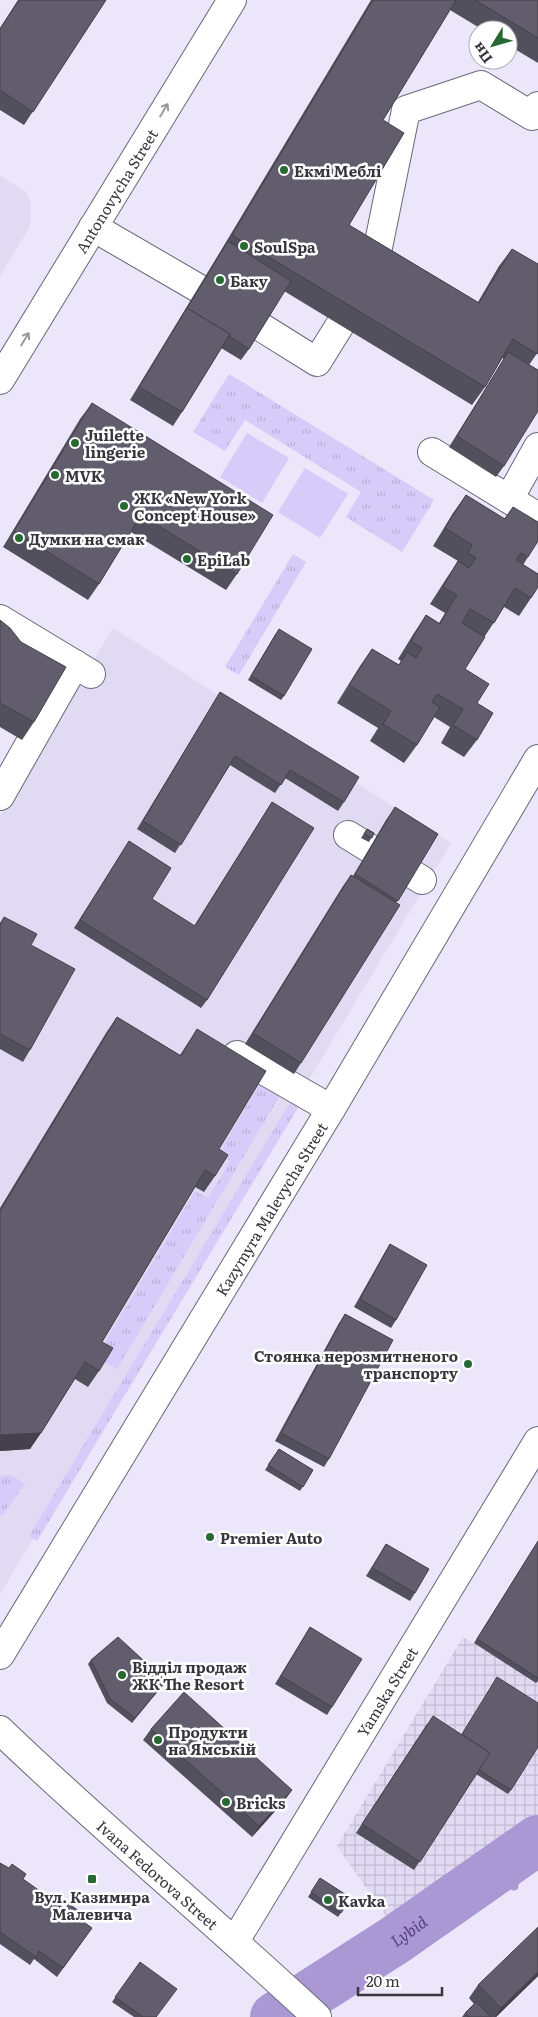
<svg xmlns="http://www.w3.org/2000/svg" width="538" height="2017" font-family="Literata,serif">
<defs>
<pattern id="industrial-grid" width="8" height="8" patternUnits="userSpaceOnUse" patternTransform="scale(1.25)"><rect width="8" height="8" fill="#e1daf3"/><path d="M0 4h8M4 0v8" fill="none" stroke="#c2bcd1"/></pattern>
<pattern id="grass-tufts" width="24" height="20" patternUnits="userSpaceOnUse" patternTransform="scale(1.25)"><rect width="24" height="20" fill="#d7cbfa"/><path d="M3 7l-1-3M5 7V3M7 7l1-3M15 17l-1-3M17 17v-4M19 17l1-3" fill="none" stroke="#b9afd7"/></pattern>
</defs>
<rect width="100%" height="100%" fill="#ebe6f9"/>
<!-- built -->
<g fill="#e1daf3">
<polygon points="0,176 25,191 31,202 31,220 29,228 0,276"/>
<polygon points="113,628 451,843 0,1594 0,816"/>
</g>
<!-- industrial -->
<polygon fill="url(#industrial-grid)" points="538,1541 538,1819 388,1919 337,1846 463,1637 474,1643"/>
<!-- grass -->
<g fill="url(#grass-tufts)">
<polygon points="229,374 434,500 402,552 346,517 361,492 245,420 225,451 193,432"/>
<polygon points="293,554 306,562 239,675 225,667"/>
<polygon points="262,1080 282,1092 117,1369 96,1357 195,1191 208,1198 230,1161 218,1154"/>
<polygon points="291,1101 299,1106 37,1541 29,1536"/>
<polygon points="12,1475 25,1484 2,1516 0,1514 0,1476"/>
</g>
<!-- park -->
<g fill="#d7cbfa">
<polygon points="247,433 289,458 262,503 220,477"/>
<polygon points="305,468 348,494 320,538 278,512"/>
</g>
<g fill="none" stroke-linecap="round" stroke-linejoin="round">
<!-- stream -->
<polyline stroke="#a998d3" stroke-width="9" points="492,1872 514,1886"/>
<!-- river -->
<path stroke="#a998d3" stroke-width="50" id="s1" d="M275 2017 395 1940 538 1840"/>
<!-- minor casing -->
<g stroke="#6b6777" stroke-width="30">
<g id="minor">
<polyline points="93,227 198,288"/>
<polyline points="374,267 406,110 481,85 532,116 538,106"/>
<polyline points="261,327 317,362 340,325"/>
<polyline points="432,452 538,517"/>
<polyline points="509,499 538,447"/>
<polyline points="0,619 91,674"/>
<polyline points="0,796 75,664"/>
<polyline points="348,835 369,848"/>
<polyline points="412,874 422,880"/>
<polyline points="237,1055 331,1109"/>
<path id="s2" d="M235 1941 538 1441"/>
</g>
</g>
<!-- major casing -->
<g stroke="#6b6777" stroke-width="30">
<g id="major">
<path id="s3" d="M0 380 232 0"/>
<path id="s4" d="M0 1655 331 1109 538 759"/>
<path id="s5" d="M0 1730C103 1829 213 1920 317 2017"/>
</g>
</g>
<!-- minor -->
<use href="#minor" stroke="#fff" stroke-width="28"/>
<!-- major -->
<use href="#major" stroke="#fff" stroke-width="28"/>
</g>
<!-- wall -->
<g fill="#53505d">
<polygon points="18,0 106,0 24,125 0,110 0,28"/>
<polygon points="371,0 538,0 538,63 508,45 508,30 483,30 450,10 383,120 349,225 478,302 499,266 512,249 538,352 529,365 504,466 496,477 449,447 504,359 502,358 485,387 472,405 284,291 249,349 241,360 221,348 182,412 173,426 130,400 220,252"/>
<polygon points="92,403 237,574 226,590 131,532 99,584 88,600 3,547 80,419"/>
<polygon points="466,495 504,519 513,507 528,557 523,565 531,598 519,616 504,607 485,636 465,669 477,703 477,740 464,757 441,743 450,727 434,717 417,745 404,763 370,741 378,728 337,703 360,666 372,649 399,665 401,661 398,659 414,633 426,615 439,623 445,613 430,604 446,579 458,561 433,546 453,513"/>
<polygon points="0,620 34,722 22,740 0,727"/>
<polygon points="276,633 284,696 281,700 248,680"/>
<polygon points="220,692 344,802 338,811 285,778 275,793 230,765 175,853 137,829"/>
<polygon points="272,802 207,1000 201,1008 74,928 129,841 152,899 194,926"/>
<polygon points="395,807 438,834 396,903 301,1063 294,1074 245,1044 343,886 351,875 353,876 386,820"/>
<polygon points="367,829 374,833 369,842 361,838"/>
<polygon points="4,917 31,945 30,1050 23,1062 0,1049 0,923"/>
<polygon points="117,1017 180,1055 197,1029 219,1149 215,1176 204,1192 195,1187 102,1342 99,1371 88,1387 75,1379 30,1449 0,1451 0,1208 106,1033"/>
<polygon points="390,1244 396,1320 391,1328 354,1307 385,1252"/>
<polygon points="345,1314 329,1459 324,1467 275,1441 339,1323"/>
<polygon points="279,1449 313,1470 300,1491 265,1470"/>
<polygon points="538,1541 538,1681 536,1683 474,1643"/>
<polygon points="386,1544 415,1593 410,1601 366,1576"/>
<polygon points="310,1627 332,1707 327,1715 275,1684"/>
<polygon points="91,1660 163,1685 132,1723 107,1703 88,1664"/>
<polygon points="427,1724 511,1790 508,1794 476,1774 414,1870 356,1833"/>
<polygon points="151,1729 292,1790 284,1801 252,1837 143,1740"/>
<polygon points="0,1863 92,1928 57,1977 34,1959 30,1965 0,1944"/>
<polygon points="320,1878 351,1898 338,1917 308,1897"/>
<polygon points="140,1962 157,2017 134,2017 112,2002"/>
<polygon points="538,1976 496,2017 462,2017 465,2013 474,2004 469,1998 478,1985"/>
</g>
<!-- shaded-wall -->
<g fill="#44414c">
<polygon points="41,1433 30,1449 0,1451 0,1435"/>
<polygon points="292,1790 284,1801 252,1837 259,1826"/>
<polygon points="538,1972 538,1976 496,2017 495,2017 501,2008"/>
</g>
<!-- building -->
<g fill="#615d6c" stroke="#44414c">
<polygon points="19,0 106,0 33,112 0,90 0,29"/>
<polygon points="373,0 456,0 383,120 404,133 349,225 479,303 512,249 538,264 538,352 537,354 513,339 485,387 232,235"/>
<polygon points="475,0 538,0 538,38"/>
<polygon points="228,241 291,281 249,349 229,336 230,334 187,308 186,310"/>
<polygon points="187,308 230,334 182,412 139,387"/>
<polygon points="508,352 538,370 538,411 504,466 457,436"/>
<polygon points="92,403 273,515 237,574 141,515 99,584 14,531"/>
<polygon points="466,495 505,519 513,507 538,522 538,541 528,557 521,553 516,560 538,574 538,587 531,598 515,588 494,623 470,609 462,623 485,637 465,669 489,684 477,703 493,713 477,740 453,725 463,709 437,694 432,702 440,707 417,745 383,724 391,711 349,685 372,649 399,665 407,652 416,658 422,648 411,641 426,615 440,624 450,606 457,595 443,587 458,561 469,568 476,558 468,553 472,545 445,528"/>
<polygon points="0,620 10,628 21,642 66,667 34,722 0,703"/>
<polygon points="279,629 312,649 284,696 251,676"/>
<polygon points="220,692 359,777 344,802 290,770 281,785 235,756 181,845 143,821"/>
<polygon points="272,802 314,828 207,1000 80,920 129,841 171,868 152,899 195,926"/>
<polygon points="395,807 438,834 398,901 355,874"/>
<polygon points="367,829 374,833 372,838 364,834"/>
<polygon points="351,875 400,905 301,1063 253,1033"/>
<polygon points="4,917 37,934 31,945 75,969 30,1050 0,1034 0,925"/>
<polygon points="117,1017 181,1056 197,1029 266,1071 219,1149 228,1155 215,1176 205,1170 102,1342 113,1348 99,1371 85,1362 41,1433 0,1435 0,1211"/>
<polygon points="390,1244 427,1265 396,1320 360,1299"/>
<polygon points="345,1314 393,1340 329,1459 281,1433"/>
<polygon points="279,1449 313,1470 303,1487 268,1465"/>
<polygon points="538,1541 538,1678 477,1639"/>
<polygon points="386,1544 429,1569 415,1593 372,1568"/>
<polygon points="310,1627 362,1659 332,1707 281,1676"/>
<polygon points="118,1637 166,1681 135,1718 110,1699 91,1660"/>
<polygon points="497,1677 538,1703 538,1747 511,1790 479,1770 490,1753 462,1734"/>
<polygon points="184,1692 292,1790 259,1826 151,1729"/>
<polygon points="433,1716 490,1753 420,1862 362,1824"/>
<polygon points="0,1863 9,1868 12,1864 26,1874 23,1879 65,1909 69,1904 82,1913 78,1918 92,1928 63,1968 39,1951 36,1957 0,1932"/>
<polygon points="320,1878 351,1898 341,1913 311,1892"/>
<polygon points="538,1927 538,1972 501,2008 478,1985"/>
<polygon points="140,1962 177,1989 156,2017 143,2017 115,1997"/>
<polygon points="476,2002 491,2017 469,2017 465,2013"/>
</g>
<!-- one-way arrows -->
<defs><path id="oneway-shaft" d="M-6 0H5M1.5-3L5.5 0L1.5 3" fill="none" stroke-width="1.6" stroke-linecap="round" stroke-linejoin="round" transform="scale(1.25)"/></defs>
<g stroke="#9c9a9e">
<use href="#oneway-shaft" transform="translate(164 110) rotate(-59)"/>
<use href="#oneway-shaft" transform="translate(25 339) rotate(-59)"/>
</g>
<!-- markers -->
<g fill="#276933" stroke="#fff" stroke-width="2">
<circle cx="284" cy="170" r="5"/>
<circle cx="244" cy="246" r="5"/>
<circle cx="220" cy="280" r="5"/>
<circle cx="75" cy="443" r="5"/>
<circle cx="55" cy="475" r="5"/>
<circle cx="124" cy="506" r="5"/>
<circle cx="19" cy="538" r="5"/>
<circle cx="187" cy="559" r="5"/>
<circle cx="468" cy="1364" r="5"/>
<circle cx="210" cy="1537" r="5"/>
<circle cx="122" cy="1675" r="5"/>
<circle cx="158" cy="1740" r="5"/>
<circle cx="226" cy="1802" r="5"/>
<rect x="87" y="1874" width="10" height="10" rx="2.5"/>
<circle cx="328" cy="1900" r="5"/>
</g>
<g text-anchor="middle" dominant-baseline="central" stroke-width="5" stroke-linejoin="round" paint-order="stroke">
<!-- poi labels -->
<g font-size="15" font-weight="bold" fill="#38363d" stroke="#fff" text-anchor="start">
<text x="294" y="170">Екмі Меблі</text>
<text x="254" y="246">SoulSpa</text>
<text x="230" y="280">Баку</text>
<text x="85" y="434">Juilette<tspan x="85" dy="17">lingerie</tspan></text>
<text x="65" y="475">MVK</text>
<text x="134" y="497">ЖК «New York<tspan x="134" dy="17">Concept House»</tspan></text>
<text x="29" y="538">Думки на смак</text>
<text x="197" y="559">EpiLab</text>
<text x="458" y="1355" text-anchor="end">Стоянка нерозмитненого<tspan x="458" dy="17">транспорту</tspan></text>
<text x="220" y="1537">Premier Auto</text>
<text x="132" y="1666">Відділ продаж<tspan x="132" dy="17">ЖК The Resort</tspan></text>
<text x="168" y="1731">Продукти<tspan x="168" dy="17">на Ямській</tspan></text>
<text x="236" y="1802">Bricks</text>
<text x="92" y="1896" text-anchor="middle">Вул. Казимира<tspan x="92" dy="17">Малевича</tspan></text>
<text x="338" y="1900">Kavka</text>
</g>
<!-- street labels -->
<g font-size="15" fill="#38363d" stroke="#fff">
<text stroke="none"><textPath href="#s3" startOffset="222">Antonovycha Street</textPath></text>
<text stroke="none"><textPath href="#s4" startOffset="522">Kazymyra Malevycha Street</textPath></text>
<text stroke="none"><textPath href="#s2" startOffset="292">Yamska Street</textPath></text>
<text stroke="none"><textPath href="#s5" startOffset="214">Ivana Fedorova Street</textPath></text>
</g>
<!-- water labels -->
<g font-size="16" font-style="italic" fill="#583f87" stroke="#fff">
<text stroke="none"><textPath href="#s1" startOffset="159">Lybid</textPath></text>
</g>
</g>
<!-- north arrow -->
<g transform="translate(493 45) rotate(233)"><circle r="24" fill="#ffffff" stroke="#afafb1"/>
<path d="M0-4L9 19L0 12L-9 19Z" fill="#276933"/>
<text y="-8" font-size="14" font-weight="bold" text-anchor="middle" fill="#38363d">Пн</text>
</g>
<!-- scale -->
<path d="M358 1987v8h84v-8" fill="none" stroke="#38363d" stroke-width="2.5"/>
<text x="366" y="1987" font-size="15" fill="#38363d" stroke="#ffffff" stroke-width="4" paint-order="stroke">20 m</text>
</svg>
